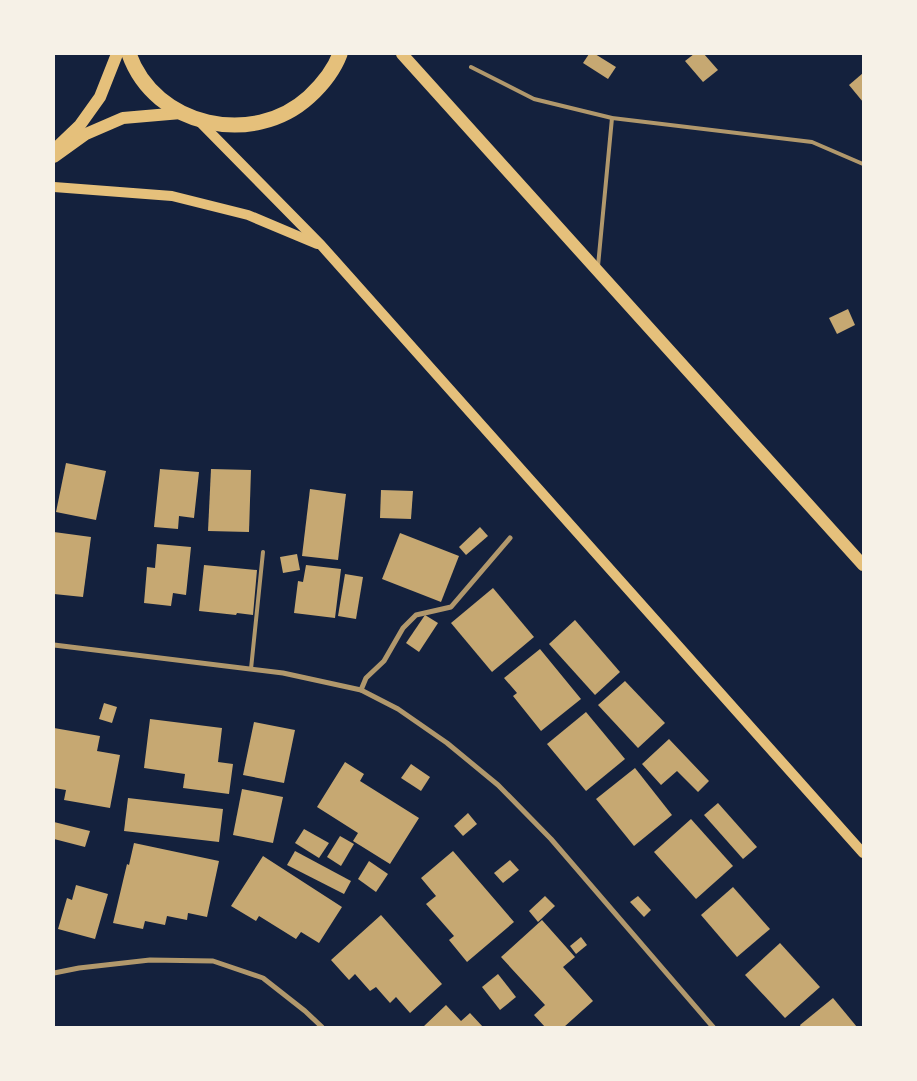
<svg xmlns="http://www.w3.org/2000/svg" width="917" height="1081" font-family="'IBM Plex Sans',sans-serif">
<rect width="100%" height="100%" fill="#14213d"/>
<!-- building -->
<g fill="#c6a872">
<polygon points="589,54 595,54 616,67 608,79 583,63"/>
<polygon points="694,54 704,54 718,70 703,82 685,61"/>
<polygon points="863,73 863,102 849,85"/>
<polygon points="848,309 855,325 837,334 829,318"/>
<polygon points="66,463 106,471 96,520 56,512"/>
<polygon points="160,469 199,472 194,518 179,516 178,529 154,527"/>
<polygon points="211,469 251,470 249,532 208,531"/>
<polygon points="310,489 346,494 338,560 302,556"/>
<polygon points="381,490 413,491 411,519 380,518"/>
<polygon points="480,527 488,536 466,555 459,547"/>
<polygon points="54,532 91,537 83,597 54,594"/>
<polygon points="400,533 459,556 441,602 382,579"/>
<polygon points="157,544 191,547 186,595 173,593 171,606 144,603 147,567 155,568"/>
<polygon points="297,554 300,570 283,573 280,557"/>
<polygon points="204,565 257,570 253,615 237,613 236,615 199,611"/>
<polygon points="306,565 341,569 335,618 294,613 298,581 303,582"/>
<polygon points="345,574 363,577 356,619 338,616"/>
<polygon points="493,588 534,637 492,672 451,623"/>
<polygon points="425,615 438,623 419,652 406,643"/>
<polygon points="575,620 620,672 595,695 549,644"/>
<polygon points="540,649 581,699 541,731 513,696 517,693 504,678"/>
<polygon points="625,681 665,723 638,748 598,705"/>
<polygon points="104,703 117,707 112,723 99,719"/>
<polygon points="586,712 625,759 586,791 547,744"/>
<polygon points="150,719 222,728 218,762 233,764 229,794 183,788 185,774 144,768"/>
<polygon points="254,722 295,730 284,783 243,775"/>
<polygon points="54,728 100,736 97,751 120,755 110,808 64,800 66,790 54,788"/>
<polygon points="669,739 709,781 698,792 677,771 661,785 642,764"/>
<polygon points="345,762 364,774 360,781 419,818 390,864 353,841 358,833 317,807"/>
<polygon points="411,764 430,777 421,791 401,778"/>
<polygon points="635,768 672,815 634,846 596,799"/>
<polygon points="242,789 283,797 273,843 233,835"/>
<polygon points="128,798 223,809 219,842 124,831"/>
<polygon points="718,803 757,847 743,859 704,815"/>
<polygon points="468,813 477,824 463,836 454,826"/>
<polygon points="691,819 733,866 696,899 654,852"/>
<polygon points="54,822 90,831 85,847 54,839"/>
<polygon points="304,829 329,843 319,858 295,843"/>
<polygon points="340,836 354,844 341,866 327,857"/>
<polygon points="134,843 219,861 207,917 188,913 187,920 167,916 165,925 145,921 143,929 113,923 127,864 129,865"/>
<polygon points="295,851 351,881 344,894 287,865"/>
<polygon points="453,851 514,922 467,962 449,940 454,936 426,904 436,896 421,878"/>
<polygon points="263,856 342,907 319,943 301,932 296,939 259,916 256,921 231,906"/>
<polygon points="510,860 519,870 503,883 494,873"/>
<polygon points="369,861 388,874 376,892 358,879"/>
<polygon points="76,885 108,894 95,939 58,929 67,898 72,900"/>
<polygon points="733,887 770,929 737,957 701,915"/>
<polygon points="545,896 555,906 538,922 529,911"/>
<polygon points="638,896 651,910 644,917 630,902"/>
<polygon points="381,915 442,984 410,1013 396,997 390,1003 376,987 370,991 355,974 349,980 331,960"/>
<polygon points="542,920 575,957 563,967 593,1001 564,1027 545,1027 534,1015 545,1005 501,957"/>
<polygon points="581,937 587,945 576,954 570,946"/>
<polygon points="780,943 820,987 785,1018 745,975"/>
<polygon points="498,974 516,997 500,1010 482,987"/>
<polygon points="833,998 857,1027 801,1027 800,1025"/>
<polygon points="446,1005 461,1021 470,1013 483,1027 423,1027"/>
</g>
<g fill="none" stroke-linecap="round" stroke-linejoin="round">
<!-- service -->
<g stroke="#b1986c" stroke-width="4">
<polyline points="471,67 534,99 612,118 812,142 863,164"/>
<polyline points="598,266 612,118"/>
<polyline points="251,669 263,552"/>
</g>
<!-- minor -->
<g stroke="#b1986c" stroke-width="5">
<polyline points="54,645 283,673 361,690 398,709 447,743 498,785 551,839 713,1027"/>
<polyline points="361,690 366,678 384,661 403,628 416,615 451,607 510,538"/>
<polyline points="54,973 79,968 150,960 213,961 263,978 305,1011 322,1027"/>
</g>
<!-- secondary -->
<g stroke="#e5c07b" stroke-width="10">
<polyline points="199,121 321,245 863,853"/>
<polyline points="54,187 172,196 248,215 317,244"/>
</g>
<!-- primary -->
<g stroke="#e5c07b" stroke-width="12">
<polyline points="402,54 863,565"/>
<polyline points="57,147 80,125 100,97 117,54"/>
<polyline points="54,157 86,134 123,118 181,113"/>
</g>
<!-- motorway -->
<path stroke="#e5c07b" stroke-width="15" d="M129 54C155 127 253 148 309 97 322 85 334 70 340 54"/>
</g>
<!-- border -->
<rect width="917" height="1081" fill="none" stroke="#f6f1e7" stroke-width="110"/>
</svg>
